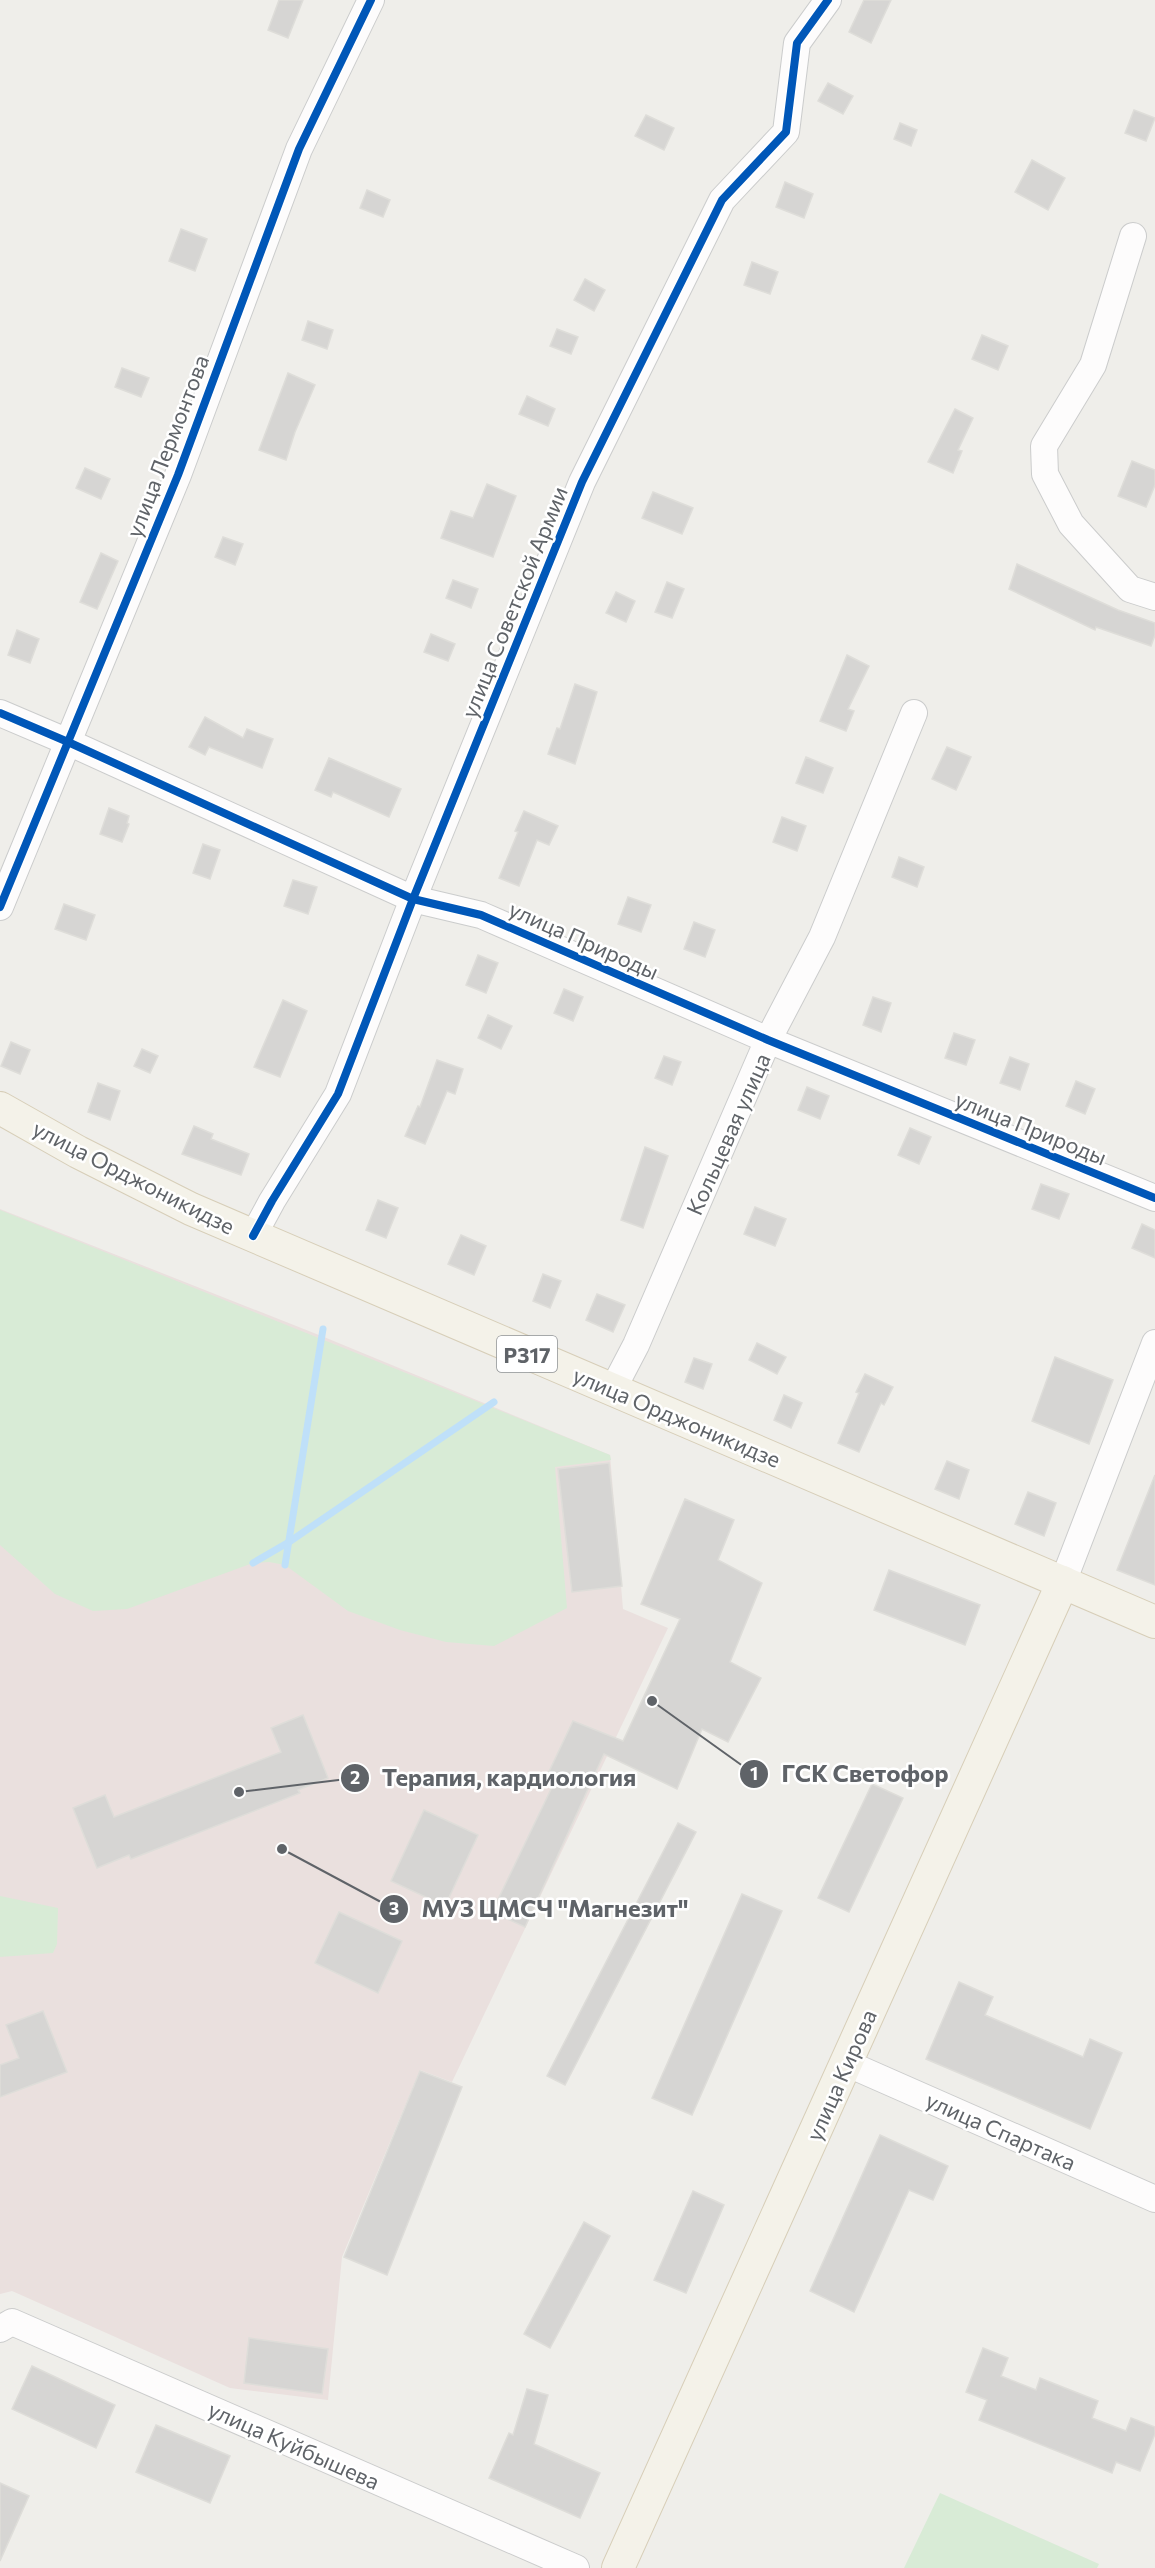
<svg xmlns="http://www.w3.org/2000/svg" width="1155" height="2568" font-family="Commissioner,sans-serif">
<rect width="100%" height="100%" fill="#efeeea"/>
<!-- medical -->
<polygon fill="#eae0de" points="0,1209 324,1337 610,1455 623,1609 668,1628 452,2082 420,2070 342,2257 328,2400 230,2388 12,2291 0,2294"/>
<!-- green -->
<g fill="#d8ebd6">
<polygon points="0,1210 610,1455 611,1460 555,1467 567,1608 494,1646 446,1642 400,1630 348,1611 285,1565 269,1562 253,1563 127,1609 93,1611 55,1594 0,1545"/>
<polygon points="0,1896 58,1908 57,1944 53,1953 0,1957"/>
<polygon points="940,2493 1099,2564 1097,2568 904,2568"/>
</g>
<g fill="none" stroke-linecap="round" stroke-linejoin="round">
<!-- stream -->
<g stroke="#bfe0f9" stroke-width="7">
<polyline points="253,1563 289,1542 494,1402"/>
<polyline points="285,1565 323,1329"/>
</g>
</g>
<!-- building -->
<g fill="#d6d5d3" stroke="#deddd9" stroke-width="1.5">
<polygon points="279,0 303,0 288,38 268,30"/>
<polygon points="864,0 891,0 871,43 849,32"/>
<polygon points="828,83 853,96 843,114 818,101"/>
<polygon points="1134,110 1155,118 1146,141 1125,133"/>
<polygon points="646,115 674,128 664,150 635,136"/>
<polygon points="900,123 917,130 911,146 894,139"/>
<polygon points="1032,160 1065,178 1048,210 1015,192"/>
<polygon points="785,182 813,194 804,218 776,207"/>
<polygon points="367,190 390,200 383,217 360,208"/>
<polygon points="181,229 207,239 195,271 169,261"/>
<polygon points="752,262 778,272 770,294 744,285"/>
<polygon points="585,279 605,290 594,311 574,300"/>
<polygon points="308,321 333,330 327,349 302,340"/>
<polygon points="557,329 578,337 571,354 550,346"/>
<polygon points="982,335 1008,346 998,370 972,359"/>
<polygon points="122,368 149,378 141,397 115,387"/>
<polygon points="288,373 315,385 295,432 286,460 259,450"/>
<polygon points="527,396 555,409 548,426 519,414"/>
<polygon points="955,409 973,418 958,450 962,451 953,473 928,462"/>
<polygon points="1132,461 1155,470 1155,485 1146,507 1118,496"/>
<polygon points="85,468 110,479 101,499 76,488"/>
<polygon points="487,484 516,496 493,557 441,538 451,511 473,518"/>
<polygon points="653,492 693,508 682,534 642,518"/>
<polygon points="223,537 243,544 235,565 215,557"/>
<polygon points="101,553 118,561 97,609 80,602"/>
<polygon points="1017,564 1118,610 1155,623 1155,635 1151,646 1096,627 1095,630 1009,589"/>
<polygon points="453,580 478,589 471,608 446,598"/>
<polygon points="667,582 684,589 672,618 655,612"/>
<polygon points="616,592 635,601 626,622 606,613"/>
<polygon points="17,630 39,639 30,663 8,655"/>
<polygon points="431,634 455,644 448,661 424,652"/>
<polygon points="847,655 869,666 848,709 854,711 846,731 820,721"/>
<polygon points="575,684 597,692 575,764 548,754 557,728 560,729"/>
<polygon points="205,717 243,738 247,729 273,739 262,768 209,747 205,755 189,747"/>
<polygon points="947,747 971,757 956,790 932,779"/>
<polygon points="806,757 833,768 823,793 796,783"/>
<polygon points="329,758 401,789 389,817 333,792 331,797 315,790"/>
<polygon points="109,808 129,816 127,823 129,824 122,842 100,834"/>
<polygon points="524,811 558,826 549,845 537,840 519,886 499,878 518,832 515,831"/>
<polygon points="782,817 806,826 797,851 773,842"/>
<polygon points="203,844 220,850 210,879 193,873"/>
<polygon points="899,857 924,867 917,887 892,877"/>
<polygon points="293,880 317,887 308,914 284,906"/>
<polygon points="628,897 651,905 641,932 618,924"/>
<polygon points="64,904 95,915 86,940 55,929"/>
<polygon points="694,922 715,930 705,957 684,949"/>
<polygon points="478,955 498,963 486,993 466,985"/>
<polygon points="564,989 583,997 573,1021 554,1013"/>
<polygon points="873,997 891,1003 881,1032 863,1025"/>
<polygon points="283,1000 307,1011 280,1077 254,1067"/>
<polygon points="488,1015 512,1026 501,1049 478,1038"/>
<polygon points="954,1033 975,1040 966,1065 945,1058"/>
<polygon points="11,1042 30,1050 20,1074 1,1066"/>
<polygon points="142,1049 158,1056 150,1073 134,1066"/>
<polygon points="664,1056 681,1062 672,1085 655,1078"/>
<polygon points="1010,1057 1029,1064 1020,1090 1000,1083"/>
<polygon points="437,1060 463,1069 455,1094 447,1091 425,1144 405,1136 418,1106 420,1107"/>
<polygon points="1076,1081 1095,1089 1085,1114 1066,1106"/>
<polygon points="98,1083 120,1091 110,1120 88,1112"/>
<polygon points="807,1087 829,1096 820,1119 798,1110"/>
<polygon points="194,1126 213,1134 211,1139 249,1154 241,1175 182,1154"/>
<polygon points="910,1128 931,1137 919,1164 898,1155"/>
<polygon points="645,1147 668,1156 643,1228 621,1220"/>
<polygon points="1041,1184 1069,1194 1059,1219 1032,1209"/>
<polygon points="378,1200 398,1208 386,1238 366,1230"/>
<polygon points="755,1207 786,1219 775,1246 744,1234"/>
<polygon points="1142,1224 1155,1230 1155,1258 1132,1248"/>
<polygon points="461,1235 486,1246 474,1275 448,1264"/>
<polygon points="543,1274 561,1281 550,1308 533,1301"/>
<polygon points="597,1294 625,1305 613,1332 586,1320"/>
<polygon points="757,1343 786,1357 777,1374 749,1360"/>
<polygon points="1055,1357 1113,1380 1089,1444 1032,1421"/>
<polygon points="694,1358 712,1364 703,1389 685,1382"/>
<polygon points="865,1374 893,1387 884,1405 881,1403 859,1452 838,1443 859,1393 856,1392"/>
<polygon points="784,1395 802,1403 791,1428 774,1420"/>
<polygon points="947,1461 969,1470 959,1499 935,1489"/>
<polygon points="609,1463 622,1586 572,1592 558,1469"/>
<polygon points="1155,1475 1155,1585 1117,1570"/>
<polygon points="1028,1492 1056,1503 1044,1536 1015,1524"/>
<polygon points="685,1499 734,1520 718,1560 762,1583 730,1662 761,1678 728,1742 702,1729 677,1789 604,1754 525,1927 492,1912 553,1785 545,1780 573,1721 623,1741 680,1619 641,1604"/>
<polygon points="889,1570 980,1605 965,1645 874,1610"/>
<polygon points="303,1715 328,1778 298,1790 300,1793 131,1859 129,1855 97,1868 73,1808 105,1795 114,1817 281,1752 271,1728"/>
<polygon points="872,1784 903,1798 849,1912 818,1898"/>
<polygon points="424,1810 478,1835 445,1906 391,1881"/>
<polygon points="678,1823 696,1832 565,2085 547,2076"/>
<polygon points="742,1894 782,1911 692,2115 652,2098"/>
<polygon points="339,1912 402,1941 378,1993 315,1963"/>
<polygon points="959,1982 993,1997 985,2015 1083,2057 1090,2039 1122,2053 1090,2129 926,2059"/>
<polygon points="43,2011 67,2072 0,2097 0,2065 19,2058 6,2025"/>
<polygon points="420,2071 462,2087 387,2275 344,2257"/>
<polygon points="880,2135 948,2166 933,2200 909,2190 854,2312 810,2291"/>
<polygon points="693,2191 724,2205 686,2293 654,2280"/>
<polygon points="584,2222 610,2236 550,2348 524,2334"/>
<polygon points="249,2338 328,2349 322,2394 244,2383"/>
<polygon points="983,2348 1008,2358 1001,2376 1036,2390 1040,2378 1098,2401 1092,2418 1126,2431 1131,2418 1155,2427 1155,2434 1140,2471 1116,2462 1112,2473 979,2420 987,2400 966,2392"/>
<polygon points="32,2366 115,2405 96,2448 12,2409"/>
<polygon points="527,2389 548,2395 534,2444 600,2473 580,2518 489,2478 509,2433 513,2435"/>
<polygon points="156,2425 230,2456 210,2503 136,2472"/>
<polygon points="0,2483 29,2496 0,2561"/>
</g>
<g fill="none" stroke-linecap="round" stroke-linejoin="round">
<!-- minor casing -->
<g stroke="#cbcccc" stroke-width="28">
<g id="minor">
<polyline points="1133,236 1093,365 1044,446 1045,474 1071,524 1130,589 1155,597"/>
<polyline points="0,713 68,742 413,899 481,915 768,1040 1155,1198"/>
<polyline points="0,907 178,475 299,149 371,0"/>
<polyline points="253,1236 272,1201 338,1094 413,899 582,482 722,200 786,132 797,43 828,0"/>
<polyline points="613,1389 636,1345 768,1040 822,937 914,713"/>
<polyline points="1063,1582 1155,1343"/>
<polyline points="846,2063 1155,2199"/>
<polyline points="0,2329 12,2322 576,2568"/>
</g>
</g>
<!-- major casing -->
<g stroke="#d7ceb8" stroke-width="34">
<g id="major">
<polyline points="0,1108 78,1152 191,1209 1155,1622"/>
<polyline points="618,2568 1063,1582"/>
</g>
</g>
<!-- minor -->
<use href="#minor" stroke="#fdfcfc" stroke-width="26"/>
<!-- major -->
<use href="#major" stroke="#f4f2e9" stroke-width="32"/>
<!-- cycleway casing -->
<g stroke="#fff" stroke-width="11">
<g id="cycleway">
<polyline points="0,713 68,742 413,899 481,915 768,1040 1155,1198"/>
<polyline points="0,907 178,475 299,149 371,0"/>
<polyline points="253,1236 272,1201 338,1094 413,899 582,482 722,200 786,132 797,43 828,0"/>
</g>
</g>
<!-- cycleway -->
<use href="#cycleway" stroke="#0057b8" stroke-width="8"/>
</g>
<g text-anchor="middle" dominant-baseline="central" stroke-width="5" stroke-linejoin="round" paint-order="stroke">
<!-- shield labels -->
<rect fill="#fff" stroke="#8f9295" stroke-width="1.5" x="497" y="1336" width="60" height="36" rx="4.5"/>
<g font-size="21" font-weight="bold" fill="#5f6368">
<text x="527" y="1354">Р317</text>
</g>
<!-- street labels -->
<g font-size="22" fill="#5f6368" stroke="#fff">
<text transform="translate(167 446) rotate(-69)">улица Лермонтова</text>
<text transform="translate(514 602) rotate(-68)">улица Советской Армии</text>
<text transform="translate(584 940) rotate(24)">улица Природы</text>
<text transform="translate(1031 1128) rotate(22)">улица Природы</text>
<text transform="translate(728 1134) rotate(-66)">Кольцевая улица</text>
<text transform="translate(134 1177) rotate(27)">улица Орджоникидзе</text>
<text transform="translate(677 1417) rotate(23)">улица Орджоникидзе</text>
<text transform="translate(841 2075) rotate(-66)">улица Кирова</text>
<text transform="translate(1001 2131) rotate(24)">улица Спартака</text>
<text transform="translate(294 2445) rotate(24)">улица Куйбышева</text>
</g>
</g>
<!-- callouts -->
<path fill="none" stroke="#5f6368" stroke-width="2" d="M652 1701L754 1774M239 1792L355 1778M282 1849L394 1909"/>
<g fill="#5f6368" stroke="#fff" stroke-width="2">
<circle cx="652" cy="1701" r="6"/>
<circle cx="239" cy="1792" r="6"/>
<circle cx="282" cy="1849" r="6"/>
<circle cx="754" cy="1774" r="15"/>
<circle cx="355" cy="1778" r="15"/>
<circle cx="394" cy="1909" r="15"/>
</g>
<g font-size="18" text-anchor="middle" font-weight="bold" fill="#fff">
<text x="754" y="1780">1</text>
<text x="355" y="1784">2</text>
<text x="394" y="1915">3</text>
</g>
<g font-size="24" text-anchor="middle" font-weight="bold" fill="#5f6368" stroke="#fff" stroke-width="5" stroke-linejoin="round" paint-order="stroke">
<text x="865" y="1782">ГСК Светофор</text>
<text x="509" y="1786">Терапия, кардиология</text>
<text x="555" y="1917">МУЗ ЦМСЧ "Магнезит"</text>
</g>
</svg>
